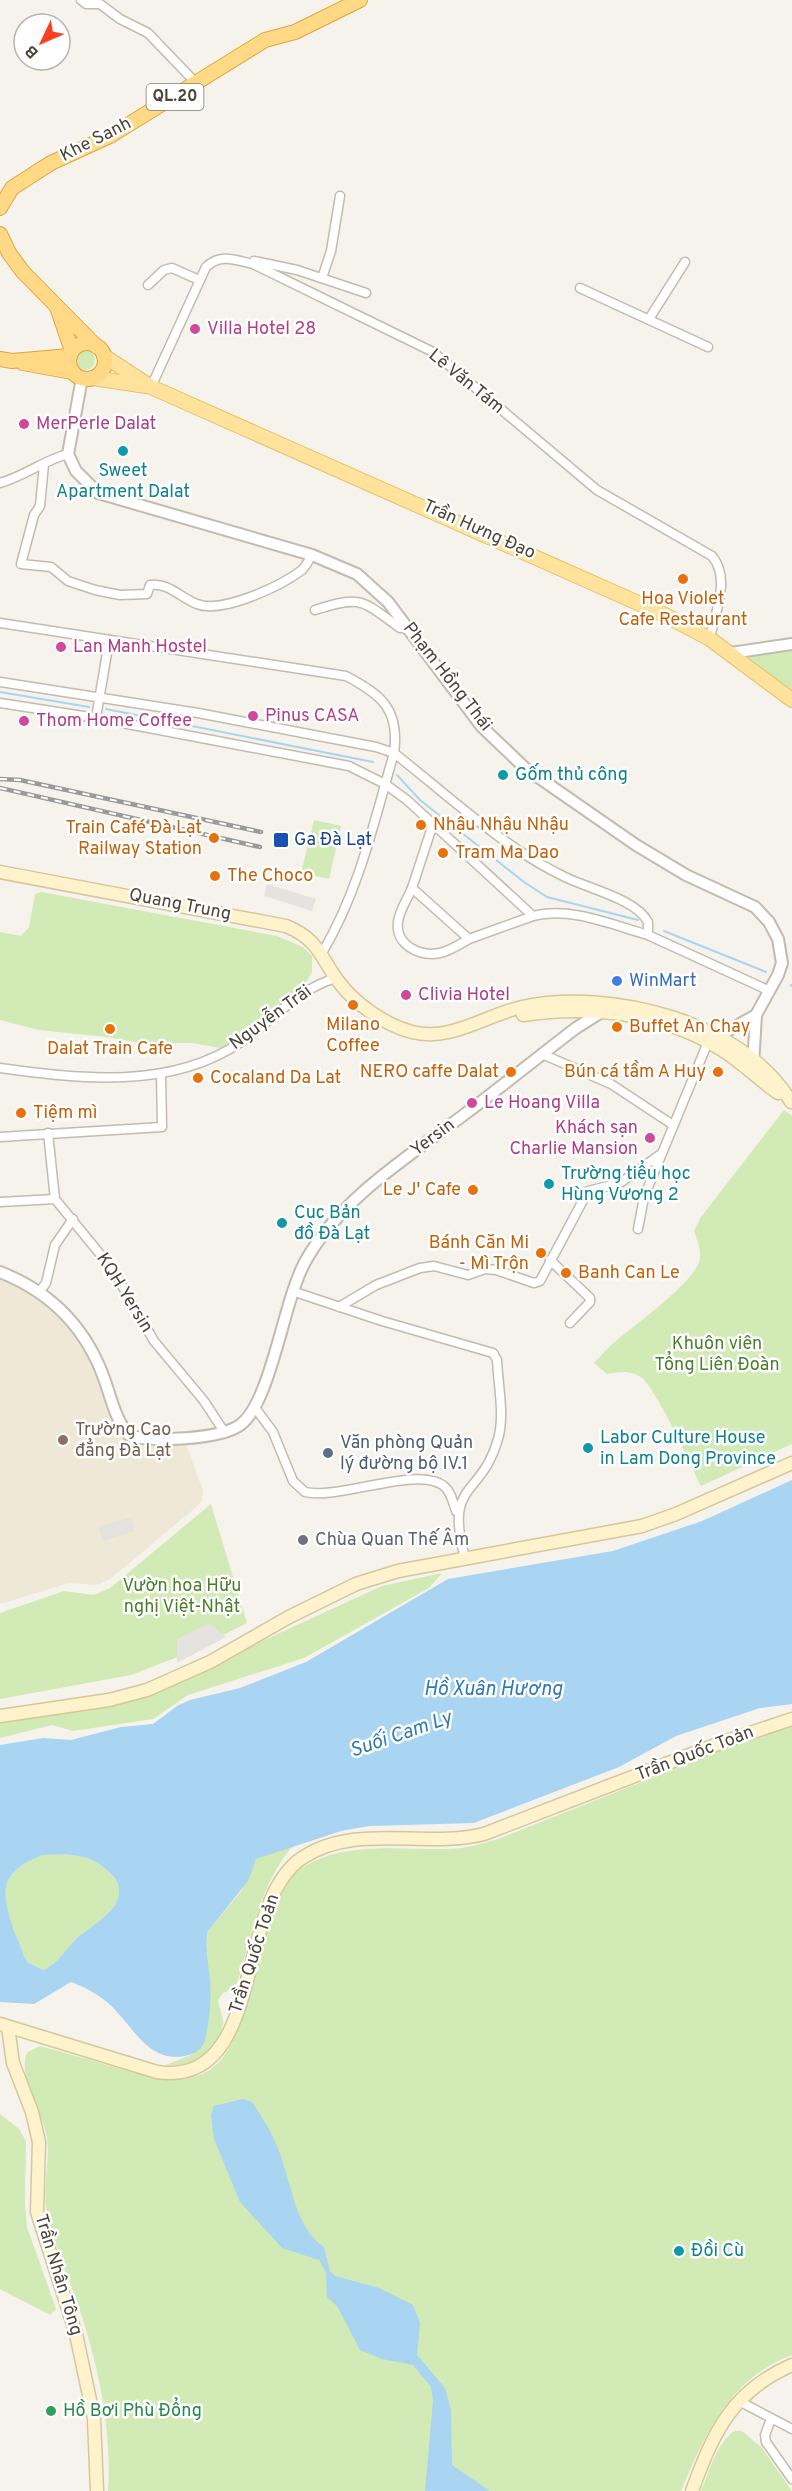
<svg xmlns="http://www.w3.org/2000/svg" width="792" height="2491" font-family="Overpass,sans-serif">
<rect width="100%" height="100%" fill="#f6f3ec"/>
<!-- education -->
<polygon fill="#efe8d6" points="0,1277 38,1298 71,1330 93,1365 116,1429 122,1437 140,1446 186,1444 203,1491 202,1501 195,1508 110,1579 97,1585 69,1583 0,1604"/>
<!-- green -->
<g fill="#d2eab5">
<circle cx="85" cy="360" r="10"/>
<polygon points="792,648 792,693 749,660 751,652"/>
<polygon points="314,820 341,826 329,879 301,873"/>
<polygon points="41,892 277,936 303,947 312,956 312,972 304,986 261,1017 234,1041 220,1048 192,1043 139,1043 107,1037 39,1030 0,1020 0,932 21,936 29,927 35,894"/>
<path d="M784 1110 792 1116V1444L701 1486C691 1466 655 1384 639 1376 628 1370 618 1372 607 1374L594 1363C601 1356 608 1347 617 1340 635 1325 696 1281 700 1259 701 1249 697 1240 694 1231L701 1217Z"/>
<polygon points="211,1504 247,1623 188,1653 131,1675 0,1699 0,1613 64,1591 94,1595 110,1588"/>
<polygon points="442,1573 429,1588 304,1658 188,1695 153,1719 73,1731 52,1725 0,1738 0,1713 171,1683 382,1586"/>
<path d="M792 1727V2355C730 2378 705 2434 681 2491H108C112 2432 99 2367 80 2311 69 2277 52 2243 46 2207 43 2185 50 2161 47 2138 44 2117 15 2070 28 2052L40 2046C63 2052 87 2059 110 2066 149 2077 198 2095 226 2053 246 2022 255 1972 266 1937 271 1917 278 1886 296 1872 339 1840 396 1850 445 1849 464 1849 481 1844 498 1839L725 1749Z"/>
<path d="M293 1846C259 1885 251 1939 236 1987L223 1993 218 2000C219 2008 224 2018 223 2024 217 2051 192 2069 166 2065L193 2054 208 1931 242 1890 256 1859Z"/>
<path d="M42 1855C69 1854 91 1853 110 1873 117 1880 121 1888 118 1898 113 1915 89 1927 76 1939 65 1950 57 1965 43 1970L27 1962C22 1952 19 1941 14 1931 0 1888 0 1873 42 1855Z"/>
<polygon points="0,2114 19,2129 26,2141 25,2204 27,2227 56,2309 50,2315 0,2289"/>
<path d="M735 2431H742L762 2448 792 2491H701C709 2473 717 2441 735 2431Z"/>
</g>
<!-- parking -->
<g fill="#e5e3e0">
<polygon points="267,884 316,899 312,911 264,896"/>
<polygon points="131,1517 135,1531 103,1541 98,1527"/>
<polygon points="209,1623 226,1637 177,1663 177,1639"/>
</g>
<!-- water -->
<g fill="#a9d4f2" fill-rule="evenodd">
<path d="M792 1480V1704L760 1708 676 1736 619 1767 474 1823 369 1826 341 1831 256 1859 248 1881 208 1931C204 1948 209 1964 210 1981 211 1999 210 2017 206 2035 205 2045 199 2052 189 2055 147 2066 134 2025 107 2002 97 1994 83 1986 71 1982L34 2004 0 2002V1745L43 1738 71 1740 121 1727 153 1724 177 1706 190 1700 240 1688 306 1662 448 1579 613 1551 702 1521ZM42 1855C68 1854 91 1853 110 1873 117 1879 121 1888 118 1898 113 1915 89 1927 76 1939 65 1950 57 1965 43 1970L27 1962C22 1952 19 1941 14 1931 0 1888 0 1873 42 1855Z"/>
<path d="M243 2099 252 2102C263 2118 272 2133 279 2151 291 2182 295 2228 324 2247L330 2271 335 2276 379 2288 413 2305 420 2323 417 2355 445 2388 451 2410 452 2465 490 2491H425L433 2401 431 2387 413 2365 382 2359 360 2350 337 2306 327 2297 326 2272 319 2260 282 2248 240 2202 214 2139 211 2115 214 2106Z"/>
</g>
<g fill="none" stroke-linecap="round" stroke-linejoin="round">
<!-- stream -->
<g stroke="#a9d4f2" stroke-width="2">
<polyline points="0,692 89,707"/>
<polyline points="106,709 373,762"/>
<polyline points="397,775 420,800 524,882 547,897 638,920"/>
<polyline points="664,931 766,972"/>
<polyline points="791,985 792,986"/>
</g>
<!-- minor casing -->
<g stroke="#c2bbae" stroke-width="11">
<g id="minor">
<polyline points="81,0 86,4 100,4 120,19 148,33 196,83"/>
<polyline points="254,261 297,270 366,293"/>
<polyline points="322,278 331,251 340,196"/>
<polyline points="148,285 164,270 172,268 199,280"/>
<polyline points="580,288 708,347"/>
<polyline points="649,319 685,262"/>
<path d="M151 387 206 267C221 253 235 260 253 264L433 352 597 490 712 556C731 579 715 611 710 639"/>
<path d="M44 464 40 506 34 515 21 564 51 567 68 581 95 590 120 595 147 594 150 585C168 582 181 598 197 604 222 614 281 586 302 570 306 566 309 560 312 555"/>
<path d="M0 483C25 476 44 460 68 454"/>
<path d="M315 610C363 595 361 600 400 628L408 627"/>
<path d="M0 623 346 676C382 695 400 710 394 753 374 822 359 891 322 953"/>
<path d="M0 682 198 713 376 747 394 753C449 796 502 847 565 877 589 889 636 899 648 922V935L770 991"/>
<path d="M0 703 96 718 349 766 385 784 407 800 533 916C569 906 613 925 648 935"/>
<polyline points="96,718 109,641"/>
<polyline points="433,824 412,888 469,939 533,916"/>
<path d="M412 888C408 898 399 911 398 922 395 945 420 957 440 953 450 951 460 944 469 939"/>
<polyline points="542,1054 611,1084 673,1125"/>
<path d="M0 1068C79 1079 171 1090 241 1042 273 1020 298 989 336 978"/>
<polyline points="48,1133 55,1199"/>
<polyline points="0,1137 162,1127 161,1075"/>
<polyline points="0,1202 55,1199 113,1270 154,1341 204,1401 225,1433"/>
<polyline points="638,1229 644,1197 708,1042"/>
<polyline points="550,1260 590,1298 590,1302 570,1323"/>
<polyline points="40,1291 46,1283 55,1245 73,1219"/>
<path d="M292 1291 382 1321 493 1353 497 1360C498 1385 505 1415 498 1439 481 1499 444 1480 465 1558"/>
<polyline points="339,1307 376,1285 420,1268 434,1266 468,1275 485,1269 496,1270 534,1283 540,1281 588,1191 620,1183 661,1154"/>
<path d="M256 1409 273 1432 293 1481 305 1492C340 1500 418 1465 444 1486 451 1492 453 1502 456 1511"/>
<polyline points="739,2401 792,2429"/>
<polyline points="771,2419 765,2435 766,2442 792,2479"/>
</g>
</g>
<!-- tertiary casing -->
<g stroke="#c2bbae" stroke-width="14">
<g id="tertiary">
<polyline points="82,378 68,454 76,471 98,493 312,555 357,574 388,602 482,727 525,768 636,845 686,875 755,907 769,922 778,939 782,963 778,975 756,1015 713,1039"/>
<polyline points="731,653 792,644"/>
<polyline points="753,1065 756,1015"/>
<path d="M0 1272C51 1292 87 1329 105 1381 111 1398 116 1421 129 1435 151 1443 221 1439 240 1425 271 1403 283 1302 305 1262 339 1200 406 1158 461 1117 500 1088 538 1057 576 1028L603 1011"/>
</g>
</g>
<!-- secondary casing -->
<g stroke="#d6c79b" stroke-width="15">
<g id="secondary">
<path d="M0 872 286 926C318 939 320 956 338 981 355 1004 385 1025 412 1032 451 1042 486 1015 522 1007 609 988 743 1021 791 1102"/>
<path d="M523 1015C590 1005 661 1013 719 1048 741 1061 758 1079 778 1093"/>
<polyline points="0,1716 109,1700 147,1690 210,1662 289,1617 356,1584 398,1571 642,1526 676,1514 792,1463"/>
<path d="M0 2024 157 2072C267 2088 233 1904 302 1858 356 1822 426 1849 484 1834L723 1742 792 1719"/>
<polyline points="8,2027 13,2063 32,2112 39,2142 37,2212 76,2334 94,2419 97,2491"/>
<path d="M692 2491C713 2433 732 2391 792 2365"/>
</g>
</g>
<!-- primary casing -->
<g stroke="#e6c16a" stroke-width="16">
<g id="primary">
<polyline points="104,356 151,387 665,615 710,639 792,700"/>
<polyline points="93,378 146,386"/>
</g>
</g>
<!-- trunk casing -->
<g stroke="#e0a43c" stroke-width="16">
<g id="trunk">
<polyline points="0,208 12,188 51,163 110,136 265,40 295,32 360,0"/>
<polyline points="0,234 9,253 23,272 97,347"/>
<polyline points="57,307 72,351"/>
<circle cx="87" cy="361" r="18"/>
<polyline points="0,359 12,361 70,356"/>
<polyline points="23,363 72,372"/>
</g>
</g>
<!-- minor -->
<use href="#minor" stroke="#fff" stroke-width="8"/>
<!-- tertiary -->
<use href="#tertiary" stroke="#fff" stroke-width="10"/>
<!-- secondary -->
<use href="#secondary" stroke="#fff3cd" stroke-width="12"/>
<!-- primary -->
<use href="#primary" stroke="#ffe39c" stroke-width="14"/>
<!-- trunk -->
<use href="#trunk" stroke="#ffd985" stroke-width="14"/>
<!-- rail casing -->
<g stroke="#9a9a9a" stroke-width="4.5">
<g id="rail">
<polyline points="0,779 20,780 261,832"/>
<polyline points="0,788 260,847"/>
</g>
</g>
<!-- rail -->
<use href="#rail" stroke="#fff" stroke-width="2" stroke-dasharray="7" stroke-linecap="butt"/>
</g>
<!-- markers -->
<g fill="#d1479c" stroke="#fff" stroke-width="2">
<circle cx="195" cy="329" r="6"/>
<circle cx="24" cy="424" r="6"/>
<circle cx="61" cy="647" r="6"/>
<circle cx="253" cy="716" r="6"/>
<circle cx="24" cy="721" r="6"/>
<circle cx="406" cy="995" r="6"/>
<circle cx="472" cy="1103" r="6"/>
<circle cx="650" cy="1138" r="6"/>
</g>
<g fill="#0f9aa8" stroke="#fff" stroke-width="2">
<circle cx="123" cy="451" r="6"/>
<circle cx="503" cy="775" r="6"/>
<circle cx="549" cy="1184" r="6"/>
<circle cx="282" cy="1223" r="6"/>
<circle cx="588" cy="1448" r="6"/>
<circle cx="679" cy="2251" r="6"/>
</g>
<g fill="#e8710a" stroke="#fff" stroke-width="2">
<circle cx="683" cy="579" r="6"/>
<circle cx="421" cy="825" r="6"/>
<circle cx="214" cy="838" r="6"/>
<circle cx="443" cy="853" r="6"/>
<circle cx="215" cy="876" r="6"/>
<circle cx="353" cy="1005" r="6"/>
<circle cx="617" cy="1027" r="6"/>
<circle cx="110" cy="1029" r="6"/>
<circle cx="511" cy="1072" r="6"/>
<circle cx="718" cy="1072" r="6"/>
<circle cx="198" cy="1078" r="6"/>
<circle cx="21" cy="1113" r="6"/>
<circle cx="473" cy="1190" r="6"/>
<circle cx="541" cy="1253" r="6"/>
<circle cx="566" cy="1273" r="6"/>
</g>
<rect fill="#1a4fb4" stroke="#fff" stroke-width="2" x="273" y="832" width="16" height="16" rx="3"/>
<circle fill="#3f7fe0" stroke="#fff" stroke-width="2" cx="617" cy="981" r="6"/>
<circle fill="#8d6e63" stroke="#fff" stroke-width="2" cx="63" cy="1440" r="6"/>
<circle fill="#5c6f8a" stroke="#fff" stroke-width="2" cx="328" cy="1453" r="6"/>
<circle fill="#6b7280" stroke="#fff" stroke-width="2" cx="303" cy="1540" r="6"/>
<circle fill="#2e9e5b" stroke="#fff" stroke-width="2" cx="51" cy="2411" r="6"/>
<g text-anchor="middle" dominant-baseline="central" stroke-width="5" stroke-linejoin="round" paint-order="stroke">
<!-- shield labels -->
<rect fill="#fff" stroke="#817c74" stroke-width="1.5" x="146.5" y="84" width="57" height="26" rx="4.5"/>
<g font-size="16" font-weight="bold" fill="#4b4439">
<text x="175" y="97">QL.20</text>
</g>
<!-- street labels -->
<g font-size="18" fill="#4b4439" stroke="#fff">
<text transform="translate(96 140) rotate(-27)">Khe Sanh</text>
<text transform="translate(466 382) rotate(39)">Lê Văn Tám</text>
<text transform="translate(479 530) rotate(24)">Trần Hưng Đạo</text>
<text transform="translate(447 677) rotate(52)">Phạm Hồng Thái</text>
<text transform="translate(180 905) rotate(11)">Quang Trung</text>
<text transform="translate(271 1018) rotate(-36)">Nguyễn Trãi</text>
<text transform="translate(433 1138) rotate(-37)">Yersin</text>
<text transform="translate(124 1293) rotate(58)">KQH Yersin</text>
<text transform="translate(695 1754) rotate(-21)">Trần Quốc Toản</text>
<text transform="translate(255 1954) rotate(-72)">Trần Quốc Toản</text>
<text transform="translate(58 2275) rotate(73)">Trần Nhân Tông</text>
</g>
<!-- hotel labels -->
<g font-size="18" fill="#b23c85" stroke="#fff" text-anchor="start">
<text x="207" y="329">Villa Hotel 28</text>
<text x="36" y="424">MerPerle Dalat</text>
<text x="73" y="647">Lan Manh Hostel</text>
<text x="265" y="716">Pinus CASA</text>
<text x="36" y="721">Thom Home Coffee</text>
<text x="418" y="995">Clivia Hotel</text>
<text x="484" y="1103">Le Hoang Villa</text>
<text x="638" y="1128" text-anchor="end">Khách sạn<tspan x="638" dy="21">Charlie Mansion</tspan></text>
</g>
<!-- culture labels -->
<g font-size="18" fill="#0d838f" stroke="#fff" text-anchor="start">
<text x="123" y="471" text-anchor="middle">Sweet<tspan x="123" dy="21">Apartment Dalat</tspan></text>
<text x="515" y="775">Gốm thủ công</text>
<text x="561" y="1174">Trường tiểu học<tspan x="561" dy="21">Hùng Vương 2</tspan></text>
<text x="294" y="1213">Cục Bản<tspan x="294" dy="21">đồ Đà Lạt</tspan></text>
<text x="600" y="1438">Labor Culture House<tspan x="600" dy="21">in Lam Dong Province</tspan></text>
<text x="691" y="2251">Đồi Cù</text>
</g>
<!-- food labels -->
<g font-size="18" fill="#c56008" stroke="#fff" text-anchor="start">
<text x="683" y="599" text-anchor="middle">Hoa Violet<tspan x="683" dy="21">Cafe Restaurant</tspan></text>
<text x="433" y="825">Nhậu Nhậu Nhậu</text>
<text x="202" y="828" text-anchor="end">Train Café Đà Lạt<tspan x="202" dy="21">Railway Station</tspan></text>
<text x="455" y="853">Tram Ma Dao</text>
<text x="227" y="876">The Choco</text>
<text x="353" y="1025" text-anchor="middle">Milano<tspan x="353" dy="21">Coffee</tspan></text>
<text x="629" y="1027">Buffet An Chay</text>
<text x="110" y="1049" text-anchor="middle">Dalat Train Cafe</text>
<text x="499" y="1072" text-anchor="end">NERO caffe Dalat</text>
<text x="706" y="1072" text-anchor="end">Bún cá tầm A Huy</text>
<text x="210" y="1078">Cocaland Da Lat</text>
<text x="33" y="1113">Tiệm mì</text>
<text x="461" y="1190" text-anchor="end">Le J' Cafe</text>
<text x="529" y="1243" text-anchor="end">Bánh Căn Mi<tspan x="529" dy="21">- Mì Trộn</tspan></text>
<text x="578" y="1273">Banh Can Le</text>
</g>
<!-- transit labels -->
<g font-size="18" fill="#164399" stroke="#fff" text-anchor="start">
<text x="294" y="840">Ga Đà Lạt</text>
</g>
<!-- shop labels -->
<g font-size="18" fill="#366cbe" stroke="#fff" text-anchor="start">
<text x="629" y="981">WinMart</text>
</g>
<!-- park labels -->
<g font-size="18" fill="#4a7f2a" stroke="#fff">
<text x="717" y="1344">Khuôn viên<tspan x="717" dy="21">Tổng Liên Đoàn</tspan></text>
<text x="182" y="1586">Vườn hoa Hữu<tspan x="182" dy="21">nghị Việt-Nhật</tspan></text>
</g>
<!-- education labels -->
<g font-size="18" fill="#785e54" stroke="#fff" text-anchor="start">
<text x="75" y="1430">Trường Cao<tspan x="75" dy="21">đẳng Đà Lạt</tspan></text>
</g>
<!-- service labels -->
<g font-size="18" fill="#4e5e75" stroke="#fff" text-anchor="start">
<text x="340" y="1443">Văn phòng Quản<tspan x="340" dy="21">lý đường bộ IV.1</tspan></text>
</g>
<!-- worship labels -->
<g font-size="18" fill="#5b616d" stroke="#fff" text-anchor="start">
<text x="315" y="1540">Chùa Quan Thế Âm</text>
</g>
<!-- leisure labels -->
<g font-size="18" fill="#27864d" stroke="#fff" text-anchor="start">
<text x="63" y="2411">Hồ Bơi Phù Đổng</text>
</g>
<!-- water labels -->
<g font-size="20" font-style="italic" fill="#2e7ab2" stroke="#fff">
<text x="493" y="1690">Hồ Xuân Hương</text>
<text transform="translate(401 1735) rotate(-19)">Suối Cam Ly</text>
</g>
</g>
<!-- north arrow -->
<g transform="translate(42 42) rotate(226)"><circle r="28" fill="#ffffff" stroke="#b7b4b0" stroke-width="1.5"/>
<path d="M0-4.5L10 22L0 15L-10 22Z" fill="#fc3f1d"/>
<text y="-9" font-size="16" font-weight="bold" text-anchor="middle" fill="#4b4439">B</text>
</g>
</svg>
